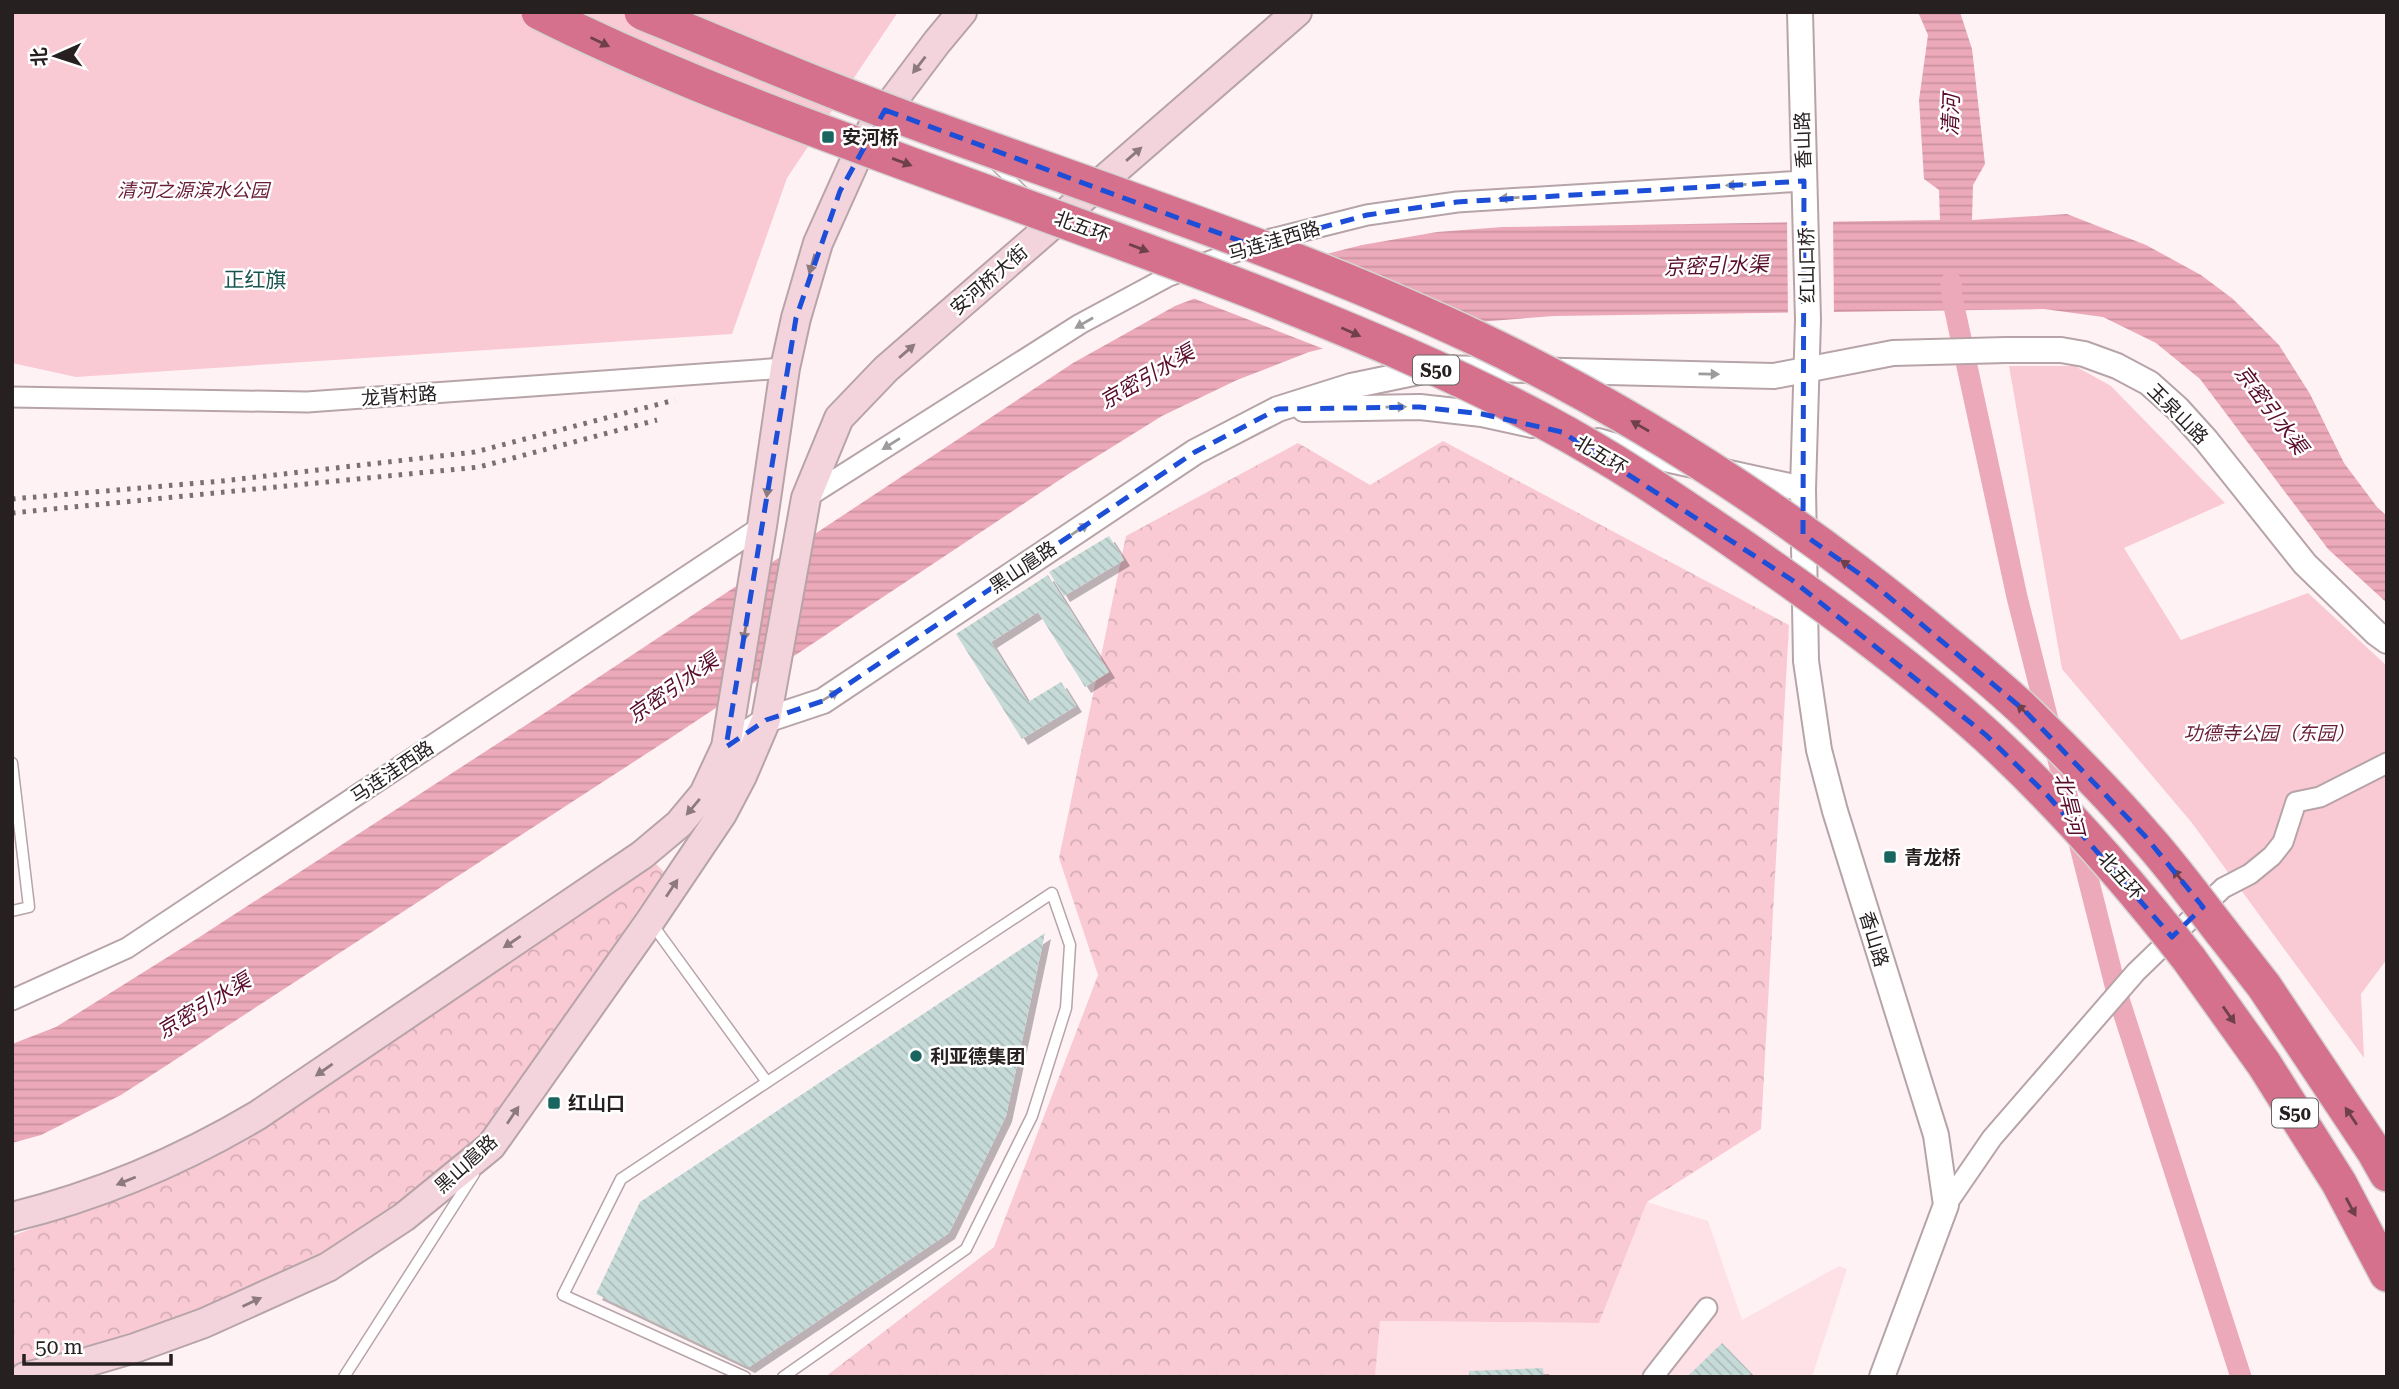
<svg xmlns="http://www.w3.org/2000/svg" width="2399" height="1389" font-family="'Roboto Serif','Noto Sans SC',serif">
<defs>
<pattern id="forest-crowns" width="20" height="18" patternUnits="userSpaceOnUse" patternTransform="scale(1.75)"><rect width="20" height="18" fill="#f9cad4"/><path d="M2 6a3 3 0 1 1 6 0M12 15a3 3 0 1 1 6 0" fill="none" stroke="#d5adb6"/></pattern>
<pattern id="water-rules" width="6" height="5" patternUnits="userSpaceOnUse" patternTransform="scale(1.75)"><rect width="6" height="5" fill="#eca9b9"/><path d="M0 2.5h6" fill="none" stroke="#ca919f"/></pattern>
<pattern id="building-back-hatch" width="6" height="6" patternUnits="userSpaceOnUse" patternTransform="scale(1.75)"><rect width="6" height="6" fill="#c6dbd8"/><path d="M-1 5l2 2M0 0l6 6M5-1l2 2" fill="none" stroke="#aabcb9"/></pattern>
<filter id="shadow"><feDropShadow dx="6" dy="6" stdDeviation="0" flood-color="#0004"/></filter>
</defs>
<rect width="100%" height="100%" fill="#fff2f5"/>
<!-- built -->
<polygon fill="#fee1e7" points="1647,1202 1708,1221 1742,1320 1839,1266 1847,1269 1812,1377 1375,1377 1379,1321 1599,1323"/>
<!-- forest -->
<g fill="url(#forest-crowns)">
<polygon points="1443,441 1789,625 1761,1129 1647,1202 1599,1323 1380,1321 1375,1377 825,1377 994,1247 1098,975 1059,858 1126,536 1298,443 1370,485"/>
<polygon points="653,861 664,872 498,1113 468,1150 429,1184 322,1258 201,1315 22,1369 12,1370 12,1236 100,1203"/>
</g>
<!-- park -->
<g fill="#f9cad4">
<polygon points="12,12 898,12 787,178 732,334 76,377 12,363"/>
<polygon points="2009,366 2075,366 2111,386 2225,503 2124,548 2181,640 2308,593 2387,666 2387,959 2361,994 2364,1058 2192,823 2062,669"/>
</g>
<!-- water -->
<polygon fill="url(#water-rules)" points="1918,12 1960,12 1972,49 1985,164 1973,185 1972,220 2067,214 2146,245 2201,275 2233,299 2279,345 2310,394 2344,463 2377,507 2387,516 2387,603 2328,549 2200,379 2156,343 2103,317 2044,309 1554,316 1413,327 1309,352 1237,380 1162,416 1067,475 669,739 121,1095 41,1135 12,1143 12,1044 56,1027 198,938 543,714 1073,363 1175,306 1279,266 1362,245 1437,232 1503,227 1940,220 1939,190 1924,179 1919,100 1928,35"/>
<!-- pier -->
<g fill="#fff2f5">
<polygon points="1787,218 1833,218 1834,316 1788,316"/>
<polygon points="1278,263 1468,326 1414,331 1329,351 1190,297"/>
</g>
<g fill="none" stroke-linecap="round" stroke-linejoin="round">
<!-- canal -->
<polyline stroke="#eca9b9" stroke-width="21" points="1951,282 1952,297 2017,597 2117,993 2241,1377"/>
</g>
<!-- building -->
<g fill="url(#building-back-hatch)" filter="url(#shadow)">
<polygon points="1109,536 1124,560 1064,596 1049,572"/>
<polygon points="1048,575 1109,672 1085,687 1038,612 991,642 1028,702 1061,682 1076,706 1022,739 956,634"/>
<polygon points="1045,933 1006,1116 949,1233 749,1367 596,1294 640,1202"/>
<polygon points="1722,1343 1751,1373 1747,1377 1687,1377"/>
<polygon points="1543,1368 1544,1377 1469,1377 1469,1371"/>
</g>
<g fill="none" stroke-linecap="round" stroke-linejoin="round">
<!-- service casing -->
<g stroke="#b7a4a8" stroke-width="13">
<g id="service">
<polyline points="996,165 1023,192"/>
<polyline points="12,763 29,907 12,911"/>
<polyline points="652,924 767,1082"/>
<polyline points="344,1377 474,1174"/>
<polyline points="745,1377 563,1295 621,1179 1052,893 1070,945 1066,1008 1032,1116 966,1249 783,1377"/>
</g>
</g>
<!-- minor casing -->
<g stroke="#b7a4a8" stroke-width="23">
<g id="minor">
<polyline points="12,397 307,402 785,368"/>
<polyline points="806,498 1080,324 1169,276 1271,239 1367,215 1457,202 1804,181"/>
<polyline points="12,1000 127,948 762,526"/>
<polyline points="1946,1205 1992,1138 2136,972 2223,888 2250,874 2272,856 2283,842 2296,802 2320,797 2387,763"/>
<polyline points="1653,1377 1707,1308"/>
</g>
</g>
<!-- tertiary casing -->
<g stroke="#b7a4a8" stroke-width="28">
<g id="tertiary">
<polyline points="1800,12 1808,320 1803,489 1806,661 1819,750 1835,811 1936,1135 1946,1205 1882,1377"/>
<polyline points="1304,409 1420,407 1482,414 1532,425"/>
<polyline points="1598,441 1647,455 1803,489"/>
<polyline points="726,747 766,720 823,701 1195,452 1278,409 1351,386 1438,368 1774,376 1893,353 2006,350 2061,350 2084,354 2117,366 2149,383 2178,409 2206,440 2305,564 2376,633 2387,641"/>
</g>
</g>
<!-- secondary casing -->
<g stroke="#b7a4a8" stroke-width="32">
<g id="secondary">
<path d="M12 1217C101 1195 179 1162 258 1115L642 855 679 824 704 794 726 747 762 526 785 368 796 318 818 243 858 154 873 127 937 42 962 12"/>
<polyline points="25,1377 77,1365 135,1348 204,1323 328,1267 404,1217 491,1146 650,921 722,814 742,776 766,720 806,498 839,418 886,369 1297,12"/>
</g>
</g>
<!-- motorway casing -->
<g stroke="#d4d2d3" stroke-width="38">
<g id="motorway">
<polyline points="2221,931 2264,986 2374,1151 2387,1174"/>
<polyline points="2189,959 2264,1064 2339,1183 2387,1274"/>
</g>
</g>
<!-- service -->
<use href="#service" stroke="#fff" stroke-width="10"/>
<!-- minor -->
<use href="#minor" stroke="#fff" stroke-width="19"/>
<!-- tertiary -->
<use href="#tertiary" stroke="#fff" stroke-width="24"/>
<!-- secondary -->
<use href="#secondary" stroke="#f3d4dd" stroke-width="28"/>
<!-- motorway -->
<use href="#motorway" stroke="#d6718d" stroke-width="35"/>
<!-- rail -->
<g stroke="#7a7072" stroke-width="5" stroke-dasharray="3.5 7" stroke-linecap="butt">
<polyline points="12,499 222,481 475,452 675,400"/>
<polyline points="12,513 479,467 657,420"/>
</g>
<!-- motorway-bridge casing -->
<g stroke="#d4d2d3" stroke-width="38" stroke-linecap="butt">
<g id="motorway-bridge">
<path d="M539 12C640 63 746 104 852 143 988 194 1126 242 1262 295 1357 333 1454 373 1545 422 1611 457 1673 499 1734 541 1820 601 1910 666 1987 736 2061 804 2128 881 2189 959"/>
<path d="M642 12C740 53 837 94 937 130 1118 196 1302 256 1476 338 1636 414 1786 512 1923 624 1958 653 1996 683 2029 715 2069 754 2109 794 2145 836 2172 866 2196 899 2221 931"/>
</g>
</g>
<!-- motorway-bridge -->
<use href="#motorway-bridge" stroke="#d6718d" stroke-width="35"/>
</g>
<!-- one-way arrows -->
<defs><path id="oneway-solid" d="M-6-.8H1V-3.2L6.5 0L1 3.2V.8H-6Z" transform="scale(1.75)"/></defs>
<g fill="#6d404c">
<use href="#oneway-solid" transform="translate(600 42) rotate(26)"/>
<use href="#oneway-solid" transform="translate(902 162) rotate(20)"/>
<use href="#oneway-solid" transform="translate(1139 248) rotate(21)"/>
<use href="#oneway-solid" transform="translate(1351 332) rotate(24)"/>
<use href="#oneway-solid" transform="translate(1640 426) rotate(-150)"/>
<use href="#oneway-solid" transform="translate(1849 566) rotate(-145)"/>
<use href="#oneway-solid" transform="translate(2024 711) rotate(-137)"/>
<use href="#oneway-solid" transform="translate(2179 877) rotate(-129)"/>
<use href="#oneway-solid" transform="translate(2229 1015) rotate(55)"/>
<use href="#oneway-solid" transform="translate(2351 1116) rotate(-124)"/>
<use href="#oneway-solid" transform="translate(2351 1207) rotate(62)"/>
</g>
<g fill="#8d7a7f">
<use href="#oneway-solid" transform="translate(919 65) rotate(128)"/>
<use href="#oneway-solid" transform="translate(1134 154) rotate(-41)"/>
<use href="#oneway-solid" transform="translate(812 264) rotate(106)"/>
<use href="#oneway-solid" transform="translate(907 351) rotate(-41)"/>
<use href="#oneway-solid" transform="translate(768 487) rotate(98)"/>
<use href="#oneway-solid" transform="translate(745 631) rotate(99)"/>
<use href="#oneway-solid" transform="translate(693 807) rotate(130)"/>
<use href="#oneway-solid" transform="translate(672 888) rotate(-56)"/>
<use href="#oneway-solid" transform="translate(512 942) rotate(146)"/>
<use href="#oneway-solid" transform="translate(324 1070) rotate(145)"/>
<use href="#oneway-solid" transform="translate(513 1115) rotate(-56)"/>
<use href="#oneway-solid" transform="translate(126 1181) rotate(158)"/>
<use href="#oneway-solid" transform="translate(252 1302) rotate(-25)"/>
</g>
<g fill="#9e9b9b">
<use href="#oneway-solid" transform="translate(1736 185) rotate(177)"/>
<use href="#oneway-solid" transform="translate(1509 198) rotate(177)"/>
<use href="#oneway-solid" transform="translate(1084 323) rotate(150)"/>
<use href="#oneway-solid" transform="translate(1709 374) rotate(1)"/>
<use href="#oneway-solid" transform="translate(1396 407) rotate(-1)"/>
<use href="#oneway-solid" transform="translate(891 444) rotate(148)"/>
<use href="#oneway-solid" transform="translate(1080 529) rotate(-34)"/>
<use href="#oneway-solid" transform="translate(830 696) rotate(-31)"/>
</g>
<!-- marked area -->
<path fill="none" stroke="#1d4ed8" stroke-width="5" stroke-dasharray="14 9" stroke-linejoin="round" d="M885 110 1254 246 1367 215 1457 202 1804 181 1803 534 1871 582 2025 711 2145 836 2203 907 2172 937 2048 796 1986 735 1792 580 1562 432 1482 414 1420 407 1278 409 1195 452 823 701 766 720 726 747 796 318 840 191Z"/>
<!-- markers -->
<g fill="#19655f" stroke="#fff" stroke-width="2.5">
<rect x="821" y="130" width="14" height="14" rx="3.5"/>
<rect x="1883" y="850" width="14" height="14" rx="3.5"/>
<circle cx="916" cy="1056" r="7"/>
<rect x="547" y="1096" width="14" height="14" rx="3.5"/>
</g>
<g text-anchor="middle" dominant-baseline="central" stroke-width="5" stroke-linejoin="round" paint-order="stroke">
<!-- shield labels -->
<g fill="#fff" stroke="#686364" stroke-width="2">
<rect x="1413" y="355.5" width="46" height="29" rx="5"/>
<rect x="2272" y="1098.5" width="46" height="29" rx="5"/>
</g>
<g font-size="18" font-weight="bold" fill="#272021">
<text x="1436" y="370">S50</text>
<text x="2295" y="1113">S50</text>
</g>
<!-- poi labels -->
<g font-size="19" font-weight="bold" fill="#272021" stroke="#fff" text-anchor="start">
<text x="842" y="137">安河桥</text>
<text x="1904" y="857">青龙桥</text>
<text x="930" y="1056">利亚德集团</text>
<text x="568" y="1103">红山口</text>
</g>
<!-- street labels -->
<g font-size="19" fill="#272021" stroke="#fff">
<text transform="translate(1803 140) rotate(-92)">香山路</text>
<text transform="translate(1082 227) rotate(20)">北五环</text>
<text transform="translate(1274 241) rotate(-17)">马连洼西路</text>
<text transform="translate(1807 265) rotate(-91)">红山口桥</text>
<text transform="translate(989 280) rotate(-41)">安河桥大街</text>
<text transform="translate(399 396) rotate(-4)">龙背村路</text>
<text transform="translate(2178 414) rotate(45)">玉泉山路</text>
<text transform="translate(1601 455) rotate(31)">北五环</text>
<text transform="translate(1023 567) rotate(-34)">黑山扈路</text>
<text transform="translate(392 772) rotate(-34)">马连洼西路</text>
<text transform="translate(2121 876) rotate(48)">北五环</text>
<text transform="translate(1874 939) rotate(73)">香山路</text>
<text transform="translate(466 1164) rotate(-42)">黑山扈路</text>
</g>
<!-- park labels -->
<g font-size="19" font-style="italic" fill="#681c36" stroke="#fff">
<text x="193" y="190">清河之源滨水公园</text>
<text x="2269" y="733">功德寺公园（东园）</text>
</g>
<!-- water labels -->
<g font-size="21" font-style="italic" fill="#5a0d2b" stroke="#fff">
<text transform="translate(1951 115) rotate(-88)">清河</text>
<text transform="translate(1716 266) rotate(-2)">京密引水渠</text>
<text transform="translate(1147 377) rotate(-30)">京密引水渠</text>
<text transform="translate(2271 410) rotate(53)">京密引水渠</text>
<text transform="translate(673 688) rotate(-35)">京密引水渠</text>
<text transform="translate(2069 804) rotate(76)">北旱河</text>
<text transform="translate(204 1006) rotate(-31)">京密引水渠</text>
</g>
<!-- neighbourhood labels -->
<g font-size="21" fill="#1a544f" stroke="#fff">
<text x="255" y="280">正红旗</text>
</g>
</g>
<!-- border -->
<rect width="2399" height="1389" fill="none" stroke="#272021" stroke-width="28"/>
<!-- north arrow -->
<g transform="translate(56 56) rotate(267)" stroke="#ffffff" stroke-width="5" paint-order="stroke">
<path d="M0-5L12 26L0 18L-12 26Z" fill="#272021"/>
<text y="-10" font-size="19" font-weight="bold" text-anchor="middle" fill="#272021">北</text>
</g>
<!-- scale -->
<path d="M24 1354v10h147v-10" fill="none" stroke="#272021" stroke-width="3.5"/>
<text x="35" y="1354" font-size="21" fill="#272021" stroke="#ffffff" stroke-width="5" paint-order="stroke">50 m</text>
</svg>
